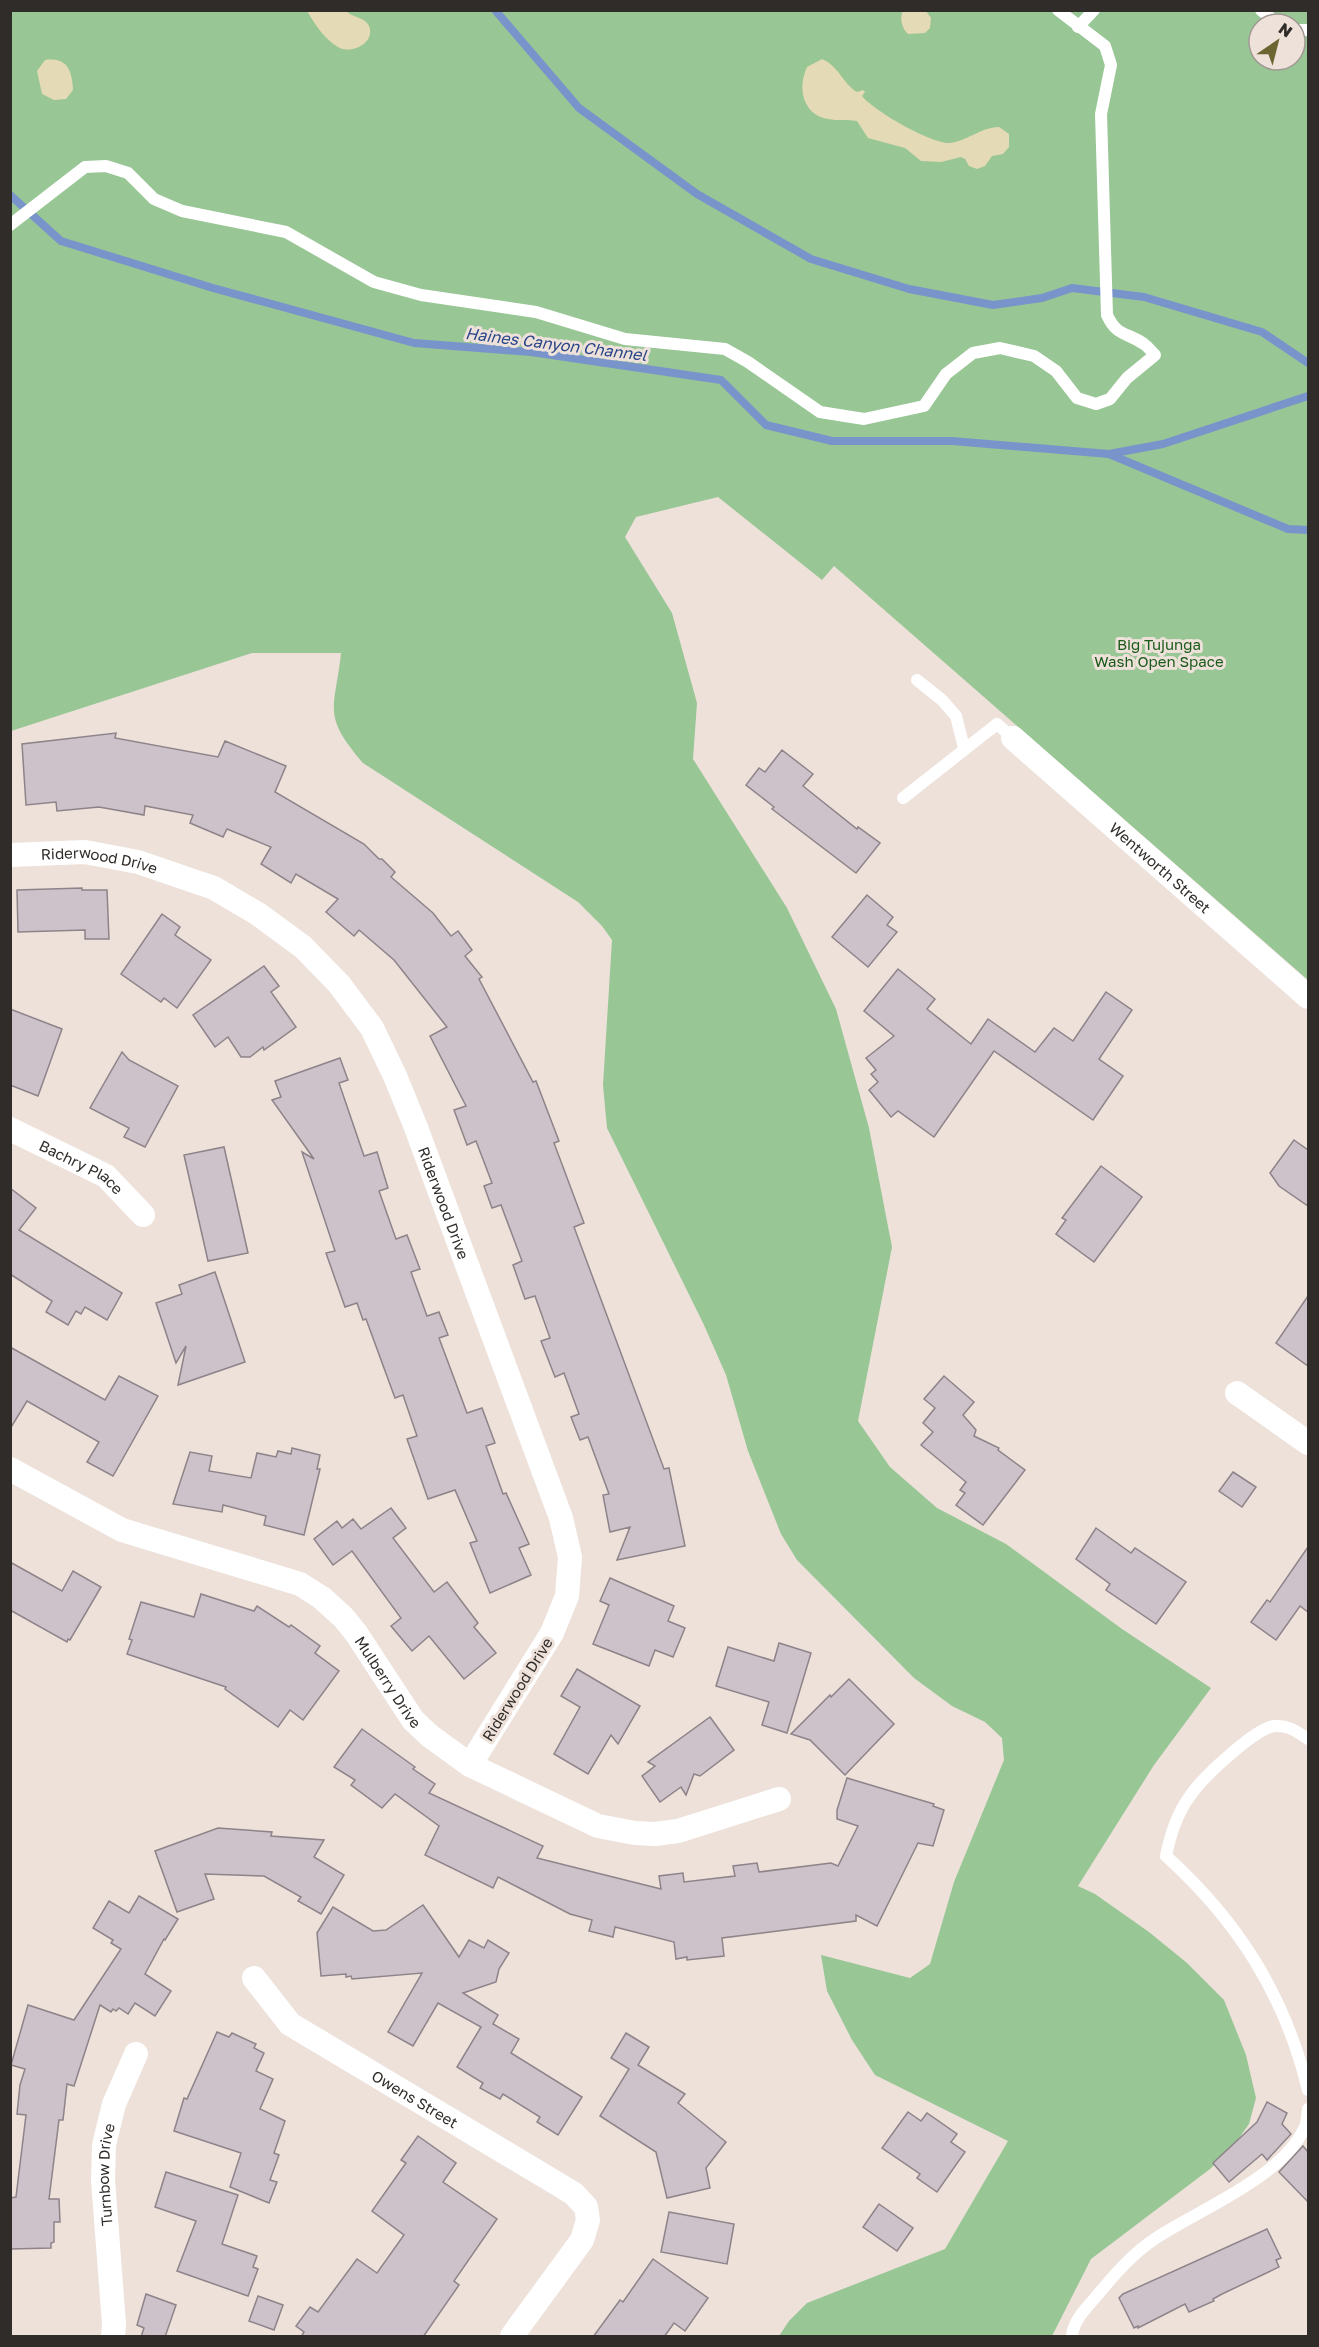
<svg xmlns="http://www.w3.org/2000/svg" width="1319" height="2347" font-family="'Golos Text',sans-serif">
<rect width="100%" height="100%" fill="#ede1da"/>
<!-- green -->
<path fill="#98c695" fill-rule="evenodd" d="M10 11H1308V980L834 566 822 580 718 497 636 517 625 537 672 613 697 703 693 759 787 908 836 1009 869 1128 892 1247 858 1421 890 1467 937 1508 1006 1544 1122 1629 1211 1688 1154 1765 1078 1886 1095 1894 1149 1932 1187 1963 1224 2000 1246 2055 1256 2098 1249 2124 1232 2148 1210 2169 1091 2259 1052 2336H779L789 2321 807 2303 945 2249 1008 2141 875 2075 852 2040 827 1991 821 1955 910 1978 930 1964 954 1882 1004 1760 1002 1738 985 1722 952 1706 914 1678 797 1560 781 1534 748 1451 726 1375 704 1325 607 1128 603 1085 612 940 602 926 578 902 363 763C321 714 335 710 341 653H252L11 731ZM1259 24H1295V60H1259Z"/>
<!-- sand -->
<g fill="#e4dab5">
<path d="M307 11H346C353 18 365 17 369 26 376 43 351 55 338 47 324 39 315 24 307 11Z"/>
<path d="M903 11H926L931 18 930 28 925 33 908 34C902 29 899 17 903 11Z"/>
<path d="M822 59C839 66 843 84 857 92L863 90 865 92 862 96C874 111 930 143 949 143 966 142 981 127 999 127L1009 134V147L1003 154 992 156 985 166 977 169 969 166 965 159 961 157 941 162 921 161 905 148 868 138 857 121C848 119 838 121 828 119 803 115 797 88 807 67Z"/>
<path d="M45 60C67 57 72 70 73 90L66 99 54 100 42 94 37 71Z"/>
</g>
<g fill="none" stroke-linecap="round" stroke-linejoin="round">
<!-- stream -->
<g stroke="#7994cb" stroke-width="8">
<polyline points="495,10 579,108 697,194 811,259 909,289 993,305 1042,298 1072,288 1144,297 1262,332 1308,363"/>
<polyline points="10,195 61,241 213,288 414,343 531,352 721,380 766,425 832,441 952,441 1109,454 1288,529 1308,530"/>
<polyline points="1109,454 1163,444 1308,396"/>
</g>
</g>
<!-- building -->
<g fill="#cdc2c9" stroke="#8d8389" stroke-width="1.5">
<polygon points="116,733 115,738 218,757 225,741 286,766 275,792 364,844 379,859 382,859 395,872 391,877 433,913 451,936 458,931 472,950 465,956 482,977 479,979 533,1082 536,1081 559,1141 554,1143 584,1223 574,1227 664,1469 669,1468 685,1546 617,1560 630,1527 610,1532 603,1495 609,1494 588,1437 580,1440 571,1417 579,1414 564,1373 555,1377 541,1341 550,1338 535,1296 525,1299 513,1265 522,1261 501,1205 492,1208 484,1186 492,1183 476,1141 467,1145 454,1110 466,1106 430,1036 447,1027 394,960 359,930 354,936 326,912 338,899 296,874 291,883 261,864 271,847 227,829 223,837 190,823 193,815 145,806 144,815 99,807 57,811 56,802 26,805 22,744"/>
<polygon points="782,750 813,774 803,786 857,829 858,827 880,843 856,873 772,809 774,807 746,785 759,768 765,772"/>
<polygon points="82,888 82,890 107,890 109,939 85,939 85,930 18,932 17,890"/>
<polygon points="867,895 893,917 887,925 897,932 868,967 832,937"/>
<polygon points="162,914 180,927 175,935 211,960 177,1008 164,998 161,1002 121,974"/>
<polygon points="264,966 279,986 271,992 296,1027 264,1050 263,1047 250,1057 241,1057 228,1037 215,1047 193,1015"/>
<polygon points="898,969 935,999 927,1009 971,1044 988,1019 1035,1052 1054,1028 1073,1041 1106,992 1132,1010 1099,1059 1123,1076 1093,1120 994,1051 934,1137 898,1111 891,1117 869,1090 878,1082 871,1074 876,1070 866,1058 894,1036 864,1011"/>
<polygon points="10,1009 62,1029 38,1096 10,1085"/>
<polygon points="122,1052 129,1060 178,1086 145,1147 124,1137 129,1128 90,1108"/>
<polygon points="340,1058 348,1080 339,1083 364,1156 377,1152 388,1188 379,1191 396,1239 407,1235 420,1269 411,1272 427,1316 439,1312 448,1335 439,1338 467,1413 482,1408 495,1443 486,1446 503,1494 506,1493 529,1544 519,1548 531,1575 490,1593 470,1543 477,1541 455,1490 428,1499 407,1439 417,1436 403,1395 395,1398 366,1319 363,1320 357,1303 345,1307 326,1253 335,1251 302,1152 314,1159 272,1100 281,1097 275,1081"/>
<polygon points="1294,1140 1308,1150 1308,1206 1279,1186 1270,1173"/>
<polygon points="224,1147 248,1253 208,1261 184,1155"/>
<polygon points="1101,1166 1142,1197 1094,1262 1056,1234 1066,1220 1062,1218"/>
<polygon points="10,1188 36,1208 19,1230 122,1293 107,1320 85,1307 81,1314 76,1311 68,1325 46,1312 52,1301 10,1274"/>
<polygon points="215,1272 245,1362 178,1385 186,1346 176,1363 156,1303 182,1294 179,1285"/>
<polygon points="1308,1296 1308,1366 1276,1343"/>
<polygon points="10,1347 105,1400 119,1376 158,1396 113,1476 87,1462 99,1442 27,1401 10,1429"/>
<polygon points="944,1376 974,1402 963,1415 976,1430 974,1436 999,1448 998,1450 1025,1470 983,1525 956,1505 965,1493 960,1490 966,1482 921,1445 933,1432 923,1423 935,1408 924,1399"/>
<polygon points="292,1448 320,1455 317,1469 320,1469 304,1535 264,1525 266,1516 223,1505 222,1512 173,1504 190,1452 212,1456 209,1471 251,1478 257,1453 276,1457 278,1451 291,1454"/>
<polygon points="1233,1472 1256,1487 1242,1507 1219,1491"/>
<polygon points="391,1508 406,1528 393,1538 434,1592 447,1582 478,1623 474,1627 496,1653 464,1679 429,1636 412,1651 391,1626 401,1618 352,1551 333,1565 314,1539 337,1521 342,1528 353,1519 361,1529"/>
<polygon points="1096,1528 1131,1553 1135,1548 1186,1582 1156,1624 1106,1590 1110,1584 1076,1559"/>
<polygon points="1308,1547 1308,1612 1300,1606 1276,1640 1251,1622 1267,1600 1270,1602"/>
<polygon points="10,1562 62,1591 73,1571 101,1587 70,1640 68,1639 67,1642 10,1610"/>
<polygon points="610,1578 674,1606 668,1621 685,1628 673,1657 655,1650 649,1666 593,1644 609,1605 600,1601"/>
<polygon points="201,1594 254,1611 257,1606 289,1627 291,1625 320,1646 315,1653 339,1671 303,1720 290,1710 278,1727 225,1689 226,1687 127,1654 132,1640 129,1639 141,1602 194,1617"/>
<polygon points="779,1643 811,1653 787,1733 762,1725 769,1702 716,1686 728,1647 774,1661"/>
<polygon points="577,1669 640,1706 618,1744 611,1735 588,1774 554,1754 580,1707 561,1696"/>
<polygon points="849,1679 894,1724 845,1775 810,1740 791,1734 830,1695 831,1697"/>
<polygon points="710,1717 734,1750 700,1776 694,1774 686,1795 681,1787 660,1802 642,1776 655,1766 648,1762"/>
<polygon points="362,1729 415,1767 413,1769 435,1784 429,1793 543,1846 537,1858 661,1889 659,1876 683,1873 684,1882 735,1876 733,1866 757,1863 759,1872 831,1863 838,1866 858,1826 837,1819 837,1810 847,1778 934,1804 933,1806 944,1810 933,1846 918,1843 877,1926 856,1915 856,1921 722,1938 724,1956 687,1960 687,1957 676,1959 674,1942 615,1927 613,1937 589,1931 592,1920 570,1914 498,1877 493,1888 425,1855 439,1826 395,1794 382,1808 351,1785 355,1780 334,1767"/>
<polygon points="218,1828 272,1832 271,1836 324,1840 314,1857 344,1875 321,1914 298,1901 301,1897 264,1876 205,1874 214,1899 177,1912 155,1851"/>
<polygon points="139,1896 178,1919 165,1940 164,1939 145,1974 171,1991 155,2016 135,2003 128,2014 119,2008 116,2011 113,2009 111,2012 100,2005 74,2086 67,2084 63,2120 59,2120 49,2199 59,2199 60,2222 54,2222 54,2242 51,2243 51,2248 10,2249 10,2198 16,2197 26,2115 17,2114 20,2085 25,2069 11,2065 28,2005 74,2020 121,1949 111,1943 113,1940 93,1928 109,1901 129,1913"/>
<polygon points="423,1905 459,1957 469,1940 484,1948 488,1940 509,1953 499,1969 496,1982 463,1993 498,2015 493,2024 519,2039 511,2053 582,2097 558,2135 537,2122 540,2117 503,2094 500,2099 480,2088 483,2083 457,2067 481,2027 438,2003 413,2046 388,2032 422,1973 352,1979 351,1976 346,1977 346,1974 321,1976 317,1933 333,1907 373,1931 386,1930"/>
<polygon points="217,2032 229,2037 232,2033 256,2044 254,2048 264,2053 256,2071 273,2079 260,2109 285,2121 274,2153 279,2155 270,2180 277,2182 269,2203 230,2187 241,2153 174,2131 184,2098 187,2099"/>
<polygon points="626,2033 649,2047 638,2065 685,2094 678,2103 726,2142 706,2168 710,2188 667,2198 656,2152 600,2116 629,2069 611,2058"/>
<polygon points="1267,2102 1287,2113 1282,2124 1291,2134 1267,2160 1262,2154 1229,2182 1213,2163 1257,2122"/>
<polygon points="908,2112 921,2121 927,2113 957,2134 951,2142 965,2152 937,2192 917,2178 920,2174 882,2148"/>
<polygon points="418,2136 456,2163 443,2182 497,2219 454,2281 459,2285 423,2337 301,2337 304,2332 296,2326 310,2307 318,2312 357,2259 377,2273 404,2235 372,2211 406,2163 401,2160"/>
<polygon points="1303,2146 1308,2152 1308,2202 1279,2172"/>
<polygon points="166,2172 238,2195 222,2244 257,2256 253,2267 258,2269 248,2296 177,2271 196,2221 155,2207"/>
<polygon points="879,2204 913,2228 897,2251 863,2227"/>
<polygon points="669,2212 734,2224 727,2264 661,2252"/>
<polygon points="1267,2229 1281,2258 1276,2260 1279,2267 1222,2294 1213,2299 1214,2301 1189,2312 1185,2304 1138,2328 1138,2326 1134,2328 1119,2298 1123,2294"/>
<polygon points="653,2259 708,2298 685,2331 674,2323 664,2337 593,2337 620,2300 623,2302"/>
<polygon points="146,2294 176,2305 165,2337 141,2337 144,2328 137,2325"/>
<polygon points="258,2296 283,2305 274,2330 249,2321"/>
</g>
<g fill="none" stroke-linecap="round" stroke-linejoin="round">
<!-- lane -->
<g stroke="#fff" stroke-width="12">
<polyline points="1261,10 1278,24"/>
<polyline points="1078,27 1094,10"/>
<polyline points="1295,30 1308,30"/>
<path d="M10 225 85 167 106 166 128 173 154 199 182 211 286 232 374 282 421 295 536 312 625 339 725 349 748 362 820 412 864 419 924 406 946 374 973 353 1000 348 1034 356 1056 371 1077 398 1096 404 1110 399 1127 378 1155 355C1152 352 1148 347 1144 344 1127 332 1117 337 1107 315L1101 114 1111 65 1105 46 1058 10"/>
<polyline points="917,680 942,700 956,716 964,748"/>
<polyline points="903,798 997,724 1013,738"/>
<path d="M1308 1739C1297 1732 1289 1725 1275 1726 1256 1727 1201 1779 1190 1796 1178 1812 1170 1836 1166 1856 1238 1921 1285 1995 1308 2090"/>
<path d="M1072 2336C1073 2322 1085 2309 1095 2298 1113 2276 1133 2253 1156 2238 1200 2209 1283 2177 1305 2127 1307 2122 1307 2115 1308 2109"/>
</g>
<!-- street -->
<g stroke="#fff" stroke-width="24">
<path id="s1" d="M1013 738 1308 997"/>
<path id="s2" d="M10 855 85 852 138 862 214 888 258 914 303 947 339 984 372 1028 395 1076 415 1125 561 1518 570 1557 567 1596 552 1633 470 1765"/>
<path id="s3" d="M10 1129 106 1176 143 1215"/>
<polyline points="1237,1393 1308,1443"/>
<path id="s4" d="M10 1469 122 1530 300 1584 322 1598 343 1617 356 1633 413 1720 430 1736 470 1765 598 1826 635 1833 655 1834 678 1831 779 1799"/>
<path id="s5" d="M254 1978 290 2024 556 2183 574 2194 586 2207 588 2220 582 2240 512 2336"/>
<path id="s6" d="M113 2336 114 2324 103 2180 104 2145 114 2104 136 2054"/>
</g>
</g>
<g text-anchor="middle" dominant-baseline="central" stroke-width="6" stroke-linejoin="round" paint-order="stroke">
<!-- park labels -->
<g font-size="15" fill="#1a5a1a" stroke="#ede1da">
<text x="1159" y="644">Big Tujunga<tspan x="1159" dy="17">Wash Open Space</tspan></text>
</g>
<!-- street labels -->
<g font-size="15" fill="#302c29" stroke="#ede1da">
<text stroke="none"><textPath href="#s2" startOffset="90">Riderwood Drive</textPath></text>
<text stroke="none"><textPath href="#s1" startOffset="196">Wentworth Street</textPath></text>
<text stroke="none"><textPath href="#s3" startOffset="81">Bachry Place</textPath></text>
<text stroke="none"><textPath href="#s2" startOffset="612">Riderwood Drive</textPath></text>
<text stroke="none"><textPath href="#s4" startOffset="447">Mulberry Drive</textPath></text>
<text transform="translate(517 1689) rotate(-58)">Riderwood Drive</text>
<text stroke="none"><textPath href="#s5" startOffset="204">Owens Street</textPath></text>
<text stroke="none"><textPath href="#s6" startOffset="162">Turnbow Drive</textPath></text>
</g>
<!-- water labels -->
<g font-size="16" font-style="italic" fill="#284688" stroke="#ede1da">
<text transform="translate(556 344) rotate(7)">Haines Canyon Channel</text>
</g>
</g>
<!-- border -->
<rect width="1319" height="2347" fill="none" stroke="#302c29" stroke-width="24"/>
<!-- north arrow -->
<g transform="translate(1277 42) rotate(35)"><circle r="28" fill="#ede1da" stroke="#a19993" stroke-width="1.5"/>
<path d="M0-4.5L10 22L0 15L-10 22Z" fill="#6c6531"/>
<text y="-9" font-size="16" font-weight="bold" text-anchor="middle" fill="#302c29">N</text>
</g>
</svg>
